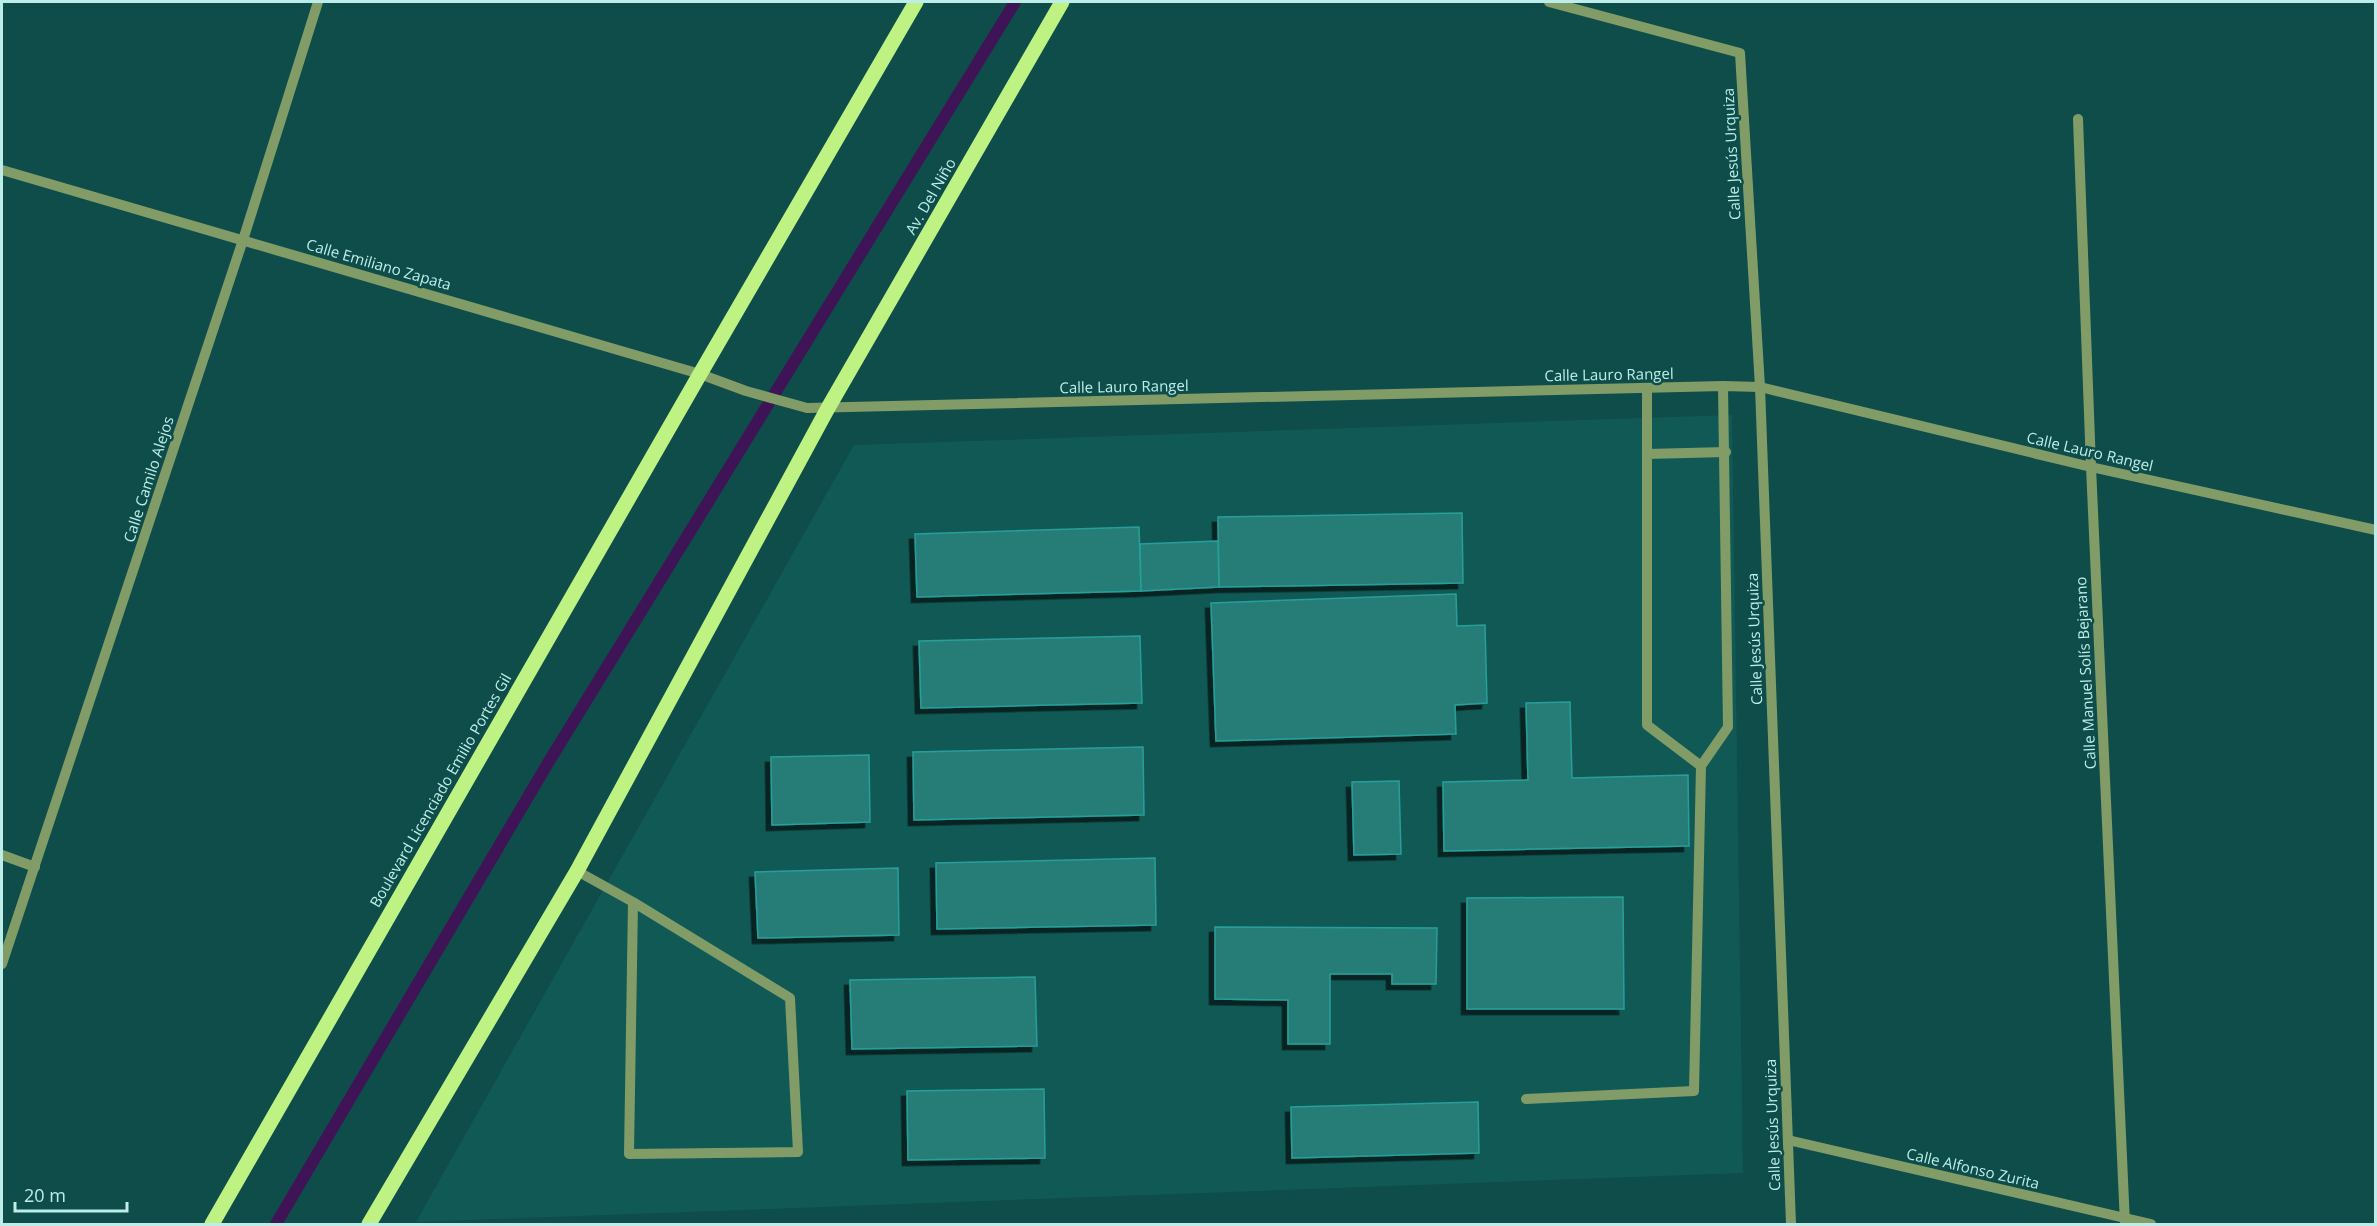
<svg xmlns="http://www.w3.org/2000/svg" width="2377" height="1226" font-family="'Open Sans',sans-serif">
<defs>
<filter id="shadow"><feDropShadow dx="-5.5" dy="5.5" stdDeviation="0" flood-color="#0009"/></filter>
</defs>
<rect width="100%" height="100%" fill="#0e4d4a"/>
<!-- built -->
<polygon fill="#115955" points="1732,415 1743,1173 416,1222 854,445"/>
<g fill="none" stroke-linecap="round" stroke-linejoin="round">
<!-- stream -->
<polyline stroke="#3f1457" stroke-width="12" points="276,1224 548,763 1015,2"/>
</g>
<!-- building -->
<g fill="#257d78" stroke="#279f9a" stroke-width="1.5" filter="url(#shadow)">
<polygon points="1462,513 1463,583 1219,587 1218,517"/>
<polygon points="1139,527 1141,591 917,597 915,534"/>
<polygon points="1218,541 1219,587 1141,591 1140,544"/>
<polygon points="1456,594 1457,626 1485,625 1487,703 1455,705 1456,734 1216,741 1211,603"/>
<polygon points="1140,636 1142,703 921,708 919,641"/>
<polygon points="1570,702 1572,778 1688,775 1689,846 1444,851 1443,782 1528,780 1526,703"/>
<polygon points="1143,747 1144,815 914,820 913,752"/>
<polygon points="869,755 870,822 772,825 771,757"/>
<polygon points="1399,781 1401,854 1354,855 1352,782"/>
<polygon points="1155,858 1156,925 937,929 936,863"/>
<polygon points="898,868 899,935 758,938 755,872"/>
<polygon points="1623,897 1624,1009 1467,1009 1467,898"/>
<polygon points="1215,927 1437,928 1436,984 1392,984 1392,974 1330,974 1330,1044 1288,1044 1288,1000 1215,999"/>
<polygon points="1035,977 1037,1046 852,1049 850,980"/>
<polygon points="1044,1089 1045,1158 908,1160 907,1091"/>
<polygon points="1478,1102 1479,1153 1292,1158 1291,1107"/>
</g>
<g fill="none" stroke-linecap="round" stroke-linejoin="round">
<!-- minor -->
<g stroke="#829c68" stroke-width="10">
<polyline points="1549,2 1740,53 1760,387 1791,1224"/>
<polyline points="2078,119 2091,467 2125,1224"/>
<polyline points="2,170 700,374 746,391 807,408 1723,386 1760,387 2091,467 2376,530"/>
<polyline points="1647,388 1647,454"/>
<polyline points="1701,766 1647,725 1647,454 1726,452"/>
<polyline points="2,855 35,867"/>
<polyline points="577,871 633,902 790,998 798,1152 629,1154 633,902"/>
<polyline points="2,964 243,240 318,2"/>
<polyline points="1526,1099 1694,1091 1701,766 1728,727 1723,386"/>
<polyline points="1788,1140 2151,1224"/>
</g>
<!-- major -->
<g stroke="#bef384" stroke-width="15">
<polyline points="212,1224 700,374 916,2"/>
<polyline points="369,1224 577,871 828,408 1062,2"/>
</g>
</g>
<g text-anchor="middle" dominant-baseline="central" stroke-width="5" stroke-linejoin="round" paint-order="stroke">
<!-- street labels -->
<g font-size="15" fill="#bcede9" stroke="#0e4d4a">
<text transform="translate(1731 154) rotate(-93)">Calle Jesús Urquiza</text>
<text transform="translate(930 196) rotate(-60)">Av. Del Niño</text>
<text transform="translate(379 264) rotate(16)">Calle Emiliano Zapata</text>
<text transform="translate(1609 374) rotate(-1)">Calle Lauro Rangel</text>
<text transform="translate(1124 386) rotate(-1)">Calle Lauro Rangel</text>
<text transform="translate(2090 451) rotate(13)">Calle Lauro Rangel</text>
<text transform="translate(148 479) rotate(-72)">Calle Camilo Alejos</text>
<text transform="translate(1754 639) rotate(-92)">Calle Jesús Urquiza</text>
<text transform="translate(2085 673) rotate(-93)">Calle Manuel Solís Bejarano</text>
<text transform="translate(440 790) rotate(-60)">Boulevard Licenciado Emilio Portes Gil</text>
<text transform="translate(1772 1125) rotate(-92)">Calle Jesús Urquiza</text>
<text transform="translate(1973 1168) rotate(13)">Calle Alfonso Zurita</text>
</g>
</g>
<!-- border -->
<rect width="2377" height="1226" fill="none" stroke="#bcede9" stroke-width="6"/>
<!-- scale -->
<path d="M15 1202v9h112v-9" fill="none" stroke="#bcede9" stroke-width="3"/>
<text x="24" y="1202" font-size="18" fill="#bcede9" stroke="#0e4d4a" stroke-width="4.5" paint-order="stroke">20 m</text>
</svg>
